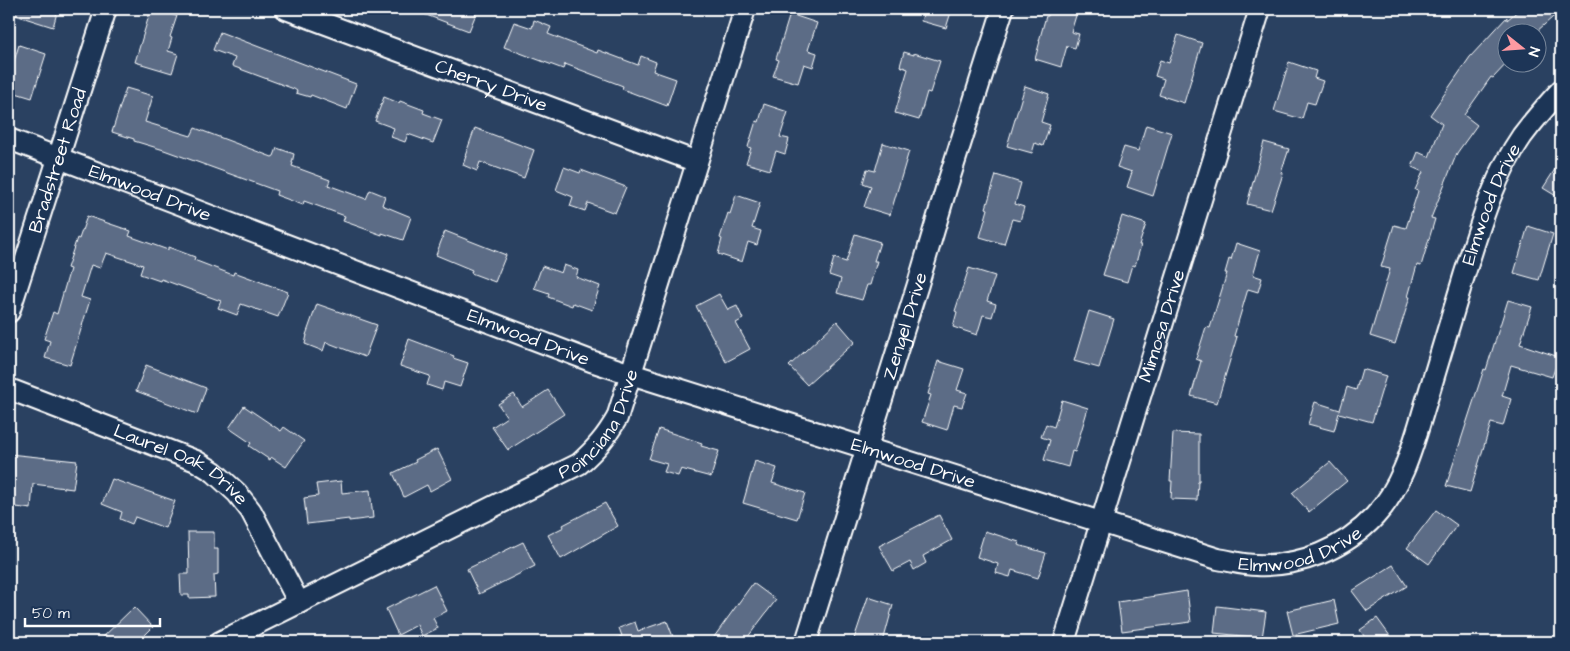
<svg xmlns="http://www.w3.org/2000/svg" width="1570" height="651" font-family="'Architects Daughter',sans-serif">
<rect width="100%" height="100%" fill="#2a4161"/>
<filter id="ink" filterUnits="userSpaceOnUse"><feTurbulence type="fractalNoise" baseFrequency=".02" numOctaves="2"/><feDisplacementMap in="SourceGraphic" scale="10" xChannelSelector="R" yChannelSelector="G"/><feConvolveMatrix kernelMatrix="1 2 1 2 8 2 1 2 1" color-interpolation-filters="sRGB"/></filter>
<g filter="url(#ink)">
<!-- building -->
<g fill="#5b6c86" stroke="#fff">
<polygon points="9,9 58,9 53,27 9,13"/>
<polygon points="151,9 177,16 170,37 172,38 168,51 178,54 172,73 135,62"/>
<polygon points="413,9 478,9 469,31 413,10"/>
<polygon points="925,9 952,9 946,28 921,21"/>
<polygon points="1050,9 1078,9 1071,32 1079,34 1075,48 1067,46 1061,67 1035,59 1040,41 1039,41 1046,16 1048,16"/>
<polygon points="1520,9 1561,9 1561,10 1536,32 1508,32 1508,62 1493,78 1491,77 1464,115 1477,125 1457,153 1431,218 1435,219 1421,266 1417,265 1408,297 1410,297 1395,344 1370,336 1390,269 1381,267 1394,225 1406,228 1418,191 1415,190 1423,172 1412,167 1418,152 1429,157 1442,124 1430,115 1470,57 1507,17 1507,20"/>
<polygon points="790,14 817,23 808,50 817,53 813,67 804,64 798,83 773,76 779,60 776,59"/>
<polygon points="534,20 551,27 548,34 597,53 598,50 638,65 641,56 656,62 653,71 676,79 667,106 622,89 623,86 565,64 563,69 504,47 514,22 532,28"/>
<polygon points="220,32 356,84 347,109 311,95 310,97 296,93 297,91 294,89 232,66 235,58 213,50"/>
<polygon points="1178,35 1202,43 1184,103 1159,95 1164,79 1155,76 1160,60 1169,63"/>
<polygon points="19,45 46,54 32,98 9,91 9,77"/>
<polygon points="904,52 914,55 914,53 940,61 930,93 927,92 919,120 895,113 908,69 900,66"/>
<polygon points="1289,62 1316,71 1314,78 1323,81 1315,104 1307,102 1302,119 1274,111"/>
<polygon points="1025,86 1049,94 1041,122 1050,125 1043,146 1035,143 1032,153 1007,146"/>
<polygon points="126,88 153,96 145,122 191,136 195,128 272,157 274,156 277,148 294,154 292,163 293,163 292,166 330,180 328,185 366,199 370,190 385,196 382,205 411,217 403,240 382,233 382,235 343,221 345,216 304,201 303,205 276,195 277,191 164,150 134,141 134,139 112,132"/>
<polygon points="384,97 399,103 400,101 424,110 423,113 442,120 433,143 408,134 405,142 391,137 394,128 375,121"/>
<polygon points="764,104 788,112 780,137 789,139 785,154 776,151 770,170 746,163 751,148 748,147 756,121 759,122"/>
<polygon points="1146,125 1172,133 1153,196 1127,187 1132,172 1117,167 1124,147 1138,151"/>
<polygon points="475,128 534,150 524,178 480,162 477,171 463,165 466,156 465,156"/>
<polygon points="1264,142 1289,149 1281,173 1283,173 1281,180 1271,210 1247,204"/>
<polygon points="883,143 909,151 890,215 864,207 871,186 863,183 867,169 875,171"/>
<polygon points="1561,160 1561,199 1543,188"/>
<polygon points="564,167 580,173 581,170 626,187 615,213 588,203 585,211 570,206 573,197 556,190"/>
<polygon points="996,175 1021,183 1015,204 1024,207 1020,221 1012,219 1004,244 980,237 988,209 986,208"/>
<polygon points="736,195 760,203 752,228 761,231 757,245 748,242 742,262 718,254 722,239 720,238 728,213 730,214"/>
<polygon points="87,216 131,231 129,236 168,250 168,247 195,257 194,260 233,275 234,272 288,292 278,317 241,304 237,315 218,308 221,301 161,279 160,281 140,274 143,265 106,253 100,268 91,265 81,297 90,300 70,365 45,358 50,341 44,339 53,312 57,314 70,269 67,268 77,238 79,239"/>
<polygon points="1122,216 1146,224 1139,245 1141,245 1135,266 1132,265 1127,282 1103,275"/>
<polygon points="1528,226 1553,234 1539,280 1514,273"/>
<polygon points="445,231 506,255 495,282 471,273 472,270 436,255"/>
<polygon points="855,234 880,242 874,261 877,261 870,285 867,285 862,300 837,293 841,279 829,275 834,258 846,262"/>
<polygon points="1236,243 1260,251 1253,275 1262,278 1258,292 1248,289 1234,336 1237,337 1217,403 1191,396 1201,361 1196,359 1206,327 1210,328 1227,273 1225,273 1229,259 1231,260"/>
<polygon points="564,265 578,270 576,277 600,286 592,310 573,303 572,306 548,297 549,293 534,288 542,266 561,273"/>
<polygon points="969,268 995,276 987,301 996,304 992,317 983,315 977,335 953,327 957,312 955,311"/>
<polygon points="719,294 728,310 737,306 743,319 736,323 750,349 726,362 696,306"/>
<polygon points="1508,300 1532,307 1520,344 1559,357 1552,377 1511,365 1502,396 1511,399 1503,426 1491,423 1470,492 1446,486 1484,369 1486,370"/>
<polygon points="317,304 377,325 365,357 326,342 323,351 305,344 307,335 306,335"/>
<polygon points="1089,311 1114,319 1099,368 1074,361"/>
<polygon points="837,321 855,342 807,385 789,366"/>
<polygon points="409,339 454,356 453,358 468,363 460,387 444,382 442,390 427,385 430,376 400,366"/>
<polygon points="938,361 964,369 957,390 967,393 962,407 954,405 947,430 922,422 931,395 928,394"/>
<polygon points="146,365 206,388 197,414 136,391"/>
<polygon points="1362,369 1386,376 1372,422 1339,413 1334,431 1308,424 1315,402 1340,410 1347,387 1356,390"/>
<polygon points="548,390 564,414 508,450 492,427 507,417 498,404 514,394 522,407"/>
<polygon points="1062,400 1088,408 1075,452 1072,451 1068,467 1044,460 1050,440 1041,437 1046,424 1054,427"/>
<polygon points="244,406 281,431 284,427 304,441 286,467 271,457 270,460 249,446 251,443 229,428"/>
<polygon points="659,429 702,443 701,446 719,451 711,477 681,469 678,476 664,472 667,464 649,459"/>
<polygon points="1173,433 1199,434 1199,481 1198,481 1197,500 1171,499 1172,481 1170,481"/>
<polygon points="437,449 452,479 430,491 427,485 404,497 393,473 416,462 415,460"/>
<polygon points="9,454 77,461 73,489 33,484 31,509 9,506"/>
<polygon points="755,461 777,468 772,483 805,493 797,519 743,503"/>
<polygon points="1330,462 1347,481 1309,512 1292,493"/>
<polygon points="112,479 175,501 165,528 135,517 132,524 120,519 122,512 102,504"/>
<polygon points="341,481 342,493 370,490 373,518 349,521 349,519 307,524 304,498 318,496 316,484"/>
<polygon points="605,503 618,526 561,559 548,535 564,527 563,525"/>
<polygon points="1436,510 1457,525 1429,564 1407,548"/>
<polygon points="939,515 952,540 923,556 926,563 914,570 910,562 893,571 879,546"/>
<polygon points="985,531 1019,542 1018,545 1046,553 1038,578 1012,570 1010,577 996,573 998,564 977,557"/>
<polygon points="188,532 214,532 214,549 218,549 218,574 214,575 215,597 189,598 189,595 181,595 180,574 189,574"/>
<polygon points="523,542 535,566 479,594 467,569"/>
<polygon points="1393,565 1407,586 1367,611 1352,591"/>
<polygon points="753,583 776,600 744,642 722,642 714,637"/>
<polygon points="434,585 447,611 433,618 438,628 422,636 417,625 398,635 386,609"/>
<polygon points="1187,591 1191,622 1122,631 1118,602"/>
<polygon points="868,597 893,605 883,642 853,642"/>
<polygon points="1334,600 1339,624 1293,635 1287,611"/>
<polygon points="1217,606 1266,612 1262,638 1214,633"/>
<polygon points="134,607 153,627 138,642 98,642"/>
<polygon points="1377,618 1390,636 1380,642 1368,642 1360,630"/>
<polygon points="667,621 675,642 613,642 612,640 622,636 619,628 635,622 638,631"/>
</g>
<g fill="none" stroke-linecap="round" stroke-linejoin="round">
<!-- minor casing -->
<g stroke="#fff" stroke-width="24">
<g id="minor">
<path id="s1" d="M286 9 697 162"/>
<path id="s2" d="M9 139 591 361 631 374 1218 559C1231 561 1243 565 1256 565 1300 567 1344 549 1375 516 1405 484 1415 437 1428 396 1440 356 1452 316 1464 276 1479 229 1493 178 1522 136 1534 120 1547 105 1561 90"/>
<path id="s3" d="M9 312 106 9"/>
<path id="s4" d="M9 389 196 461 214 472 237 493 251 511 299 603"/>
<path id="s5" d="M220 642 579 464C596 449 606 437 617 418L745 9"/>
<path id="s6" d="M806 642 918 284 946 189 1003 9"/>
<path id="s7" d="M1064 642 1260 9"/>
</g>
</g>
<!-- minor -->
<use href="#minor" stroke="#1d3557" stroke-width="20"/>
</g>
</g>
<g text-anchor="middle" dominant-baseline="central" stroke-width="4" stroke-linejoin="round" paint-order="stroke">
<!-- street labels -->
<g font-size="19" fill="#fff" stroke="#1d3557">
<text stroke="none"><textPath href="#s1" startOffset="219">Cherry Drive</textPath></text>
<text stroke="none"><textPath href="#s3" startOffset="159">Bradstreet Road</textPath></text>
<text stroke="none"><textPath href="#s2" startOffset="151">Elmwood Drive</textPath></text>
<text stroke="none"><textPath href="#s2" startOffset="1786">Elmwood Drive</textPath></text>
<text stroke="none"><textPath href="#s6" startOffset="331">Zengel Drive</textPath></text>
<text stroke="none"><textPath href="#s7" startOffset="331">Mimosa Drive</textPath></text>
<text stroke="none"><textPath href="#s2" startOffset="556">Elmwood Drive</textPath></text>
<text stroke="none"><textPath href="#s5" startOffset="445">Poinciana Drive</textPath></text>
<text stroke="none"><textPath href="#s2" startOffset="961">Elmwood Drive</textPath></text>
<text stroke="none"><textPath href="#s4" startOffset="189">Laurel Oak Drive</textPath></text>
<text stroke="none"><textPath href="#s2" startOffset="1366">Elmwood Drive</textPath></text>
</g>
</g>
<!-- margin -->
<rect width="1570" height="651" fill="none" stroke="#1d3557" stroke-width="30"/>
<rect x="15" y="15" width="1540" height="621" fill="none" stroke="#fff" stroke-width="2" filter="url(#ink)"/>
<!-- north arrow -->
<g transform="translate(1522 48) rotate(107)"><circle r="24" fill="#1d3557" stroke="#77869a"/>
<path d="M0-4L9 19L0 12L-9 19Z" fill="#ff9aa2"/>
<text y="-8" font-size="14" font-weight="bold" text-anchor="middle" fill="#ffffff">N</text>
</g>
<!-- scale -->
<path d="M25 618v8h135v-8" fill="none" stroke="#ffffff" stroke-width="2.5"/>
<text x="32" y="618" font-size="15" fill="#ffffff" stroke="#1d3557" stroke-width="4" paint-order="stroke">50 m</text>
</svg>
